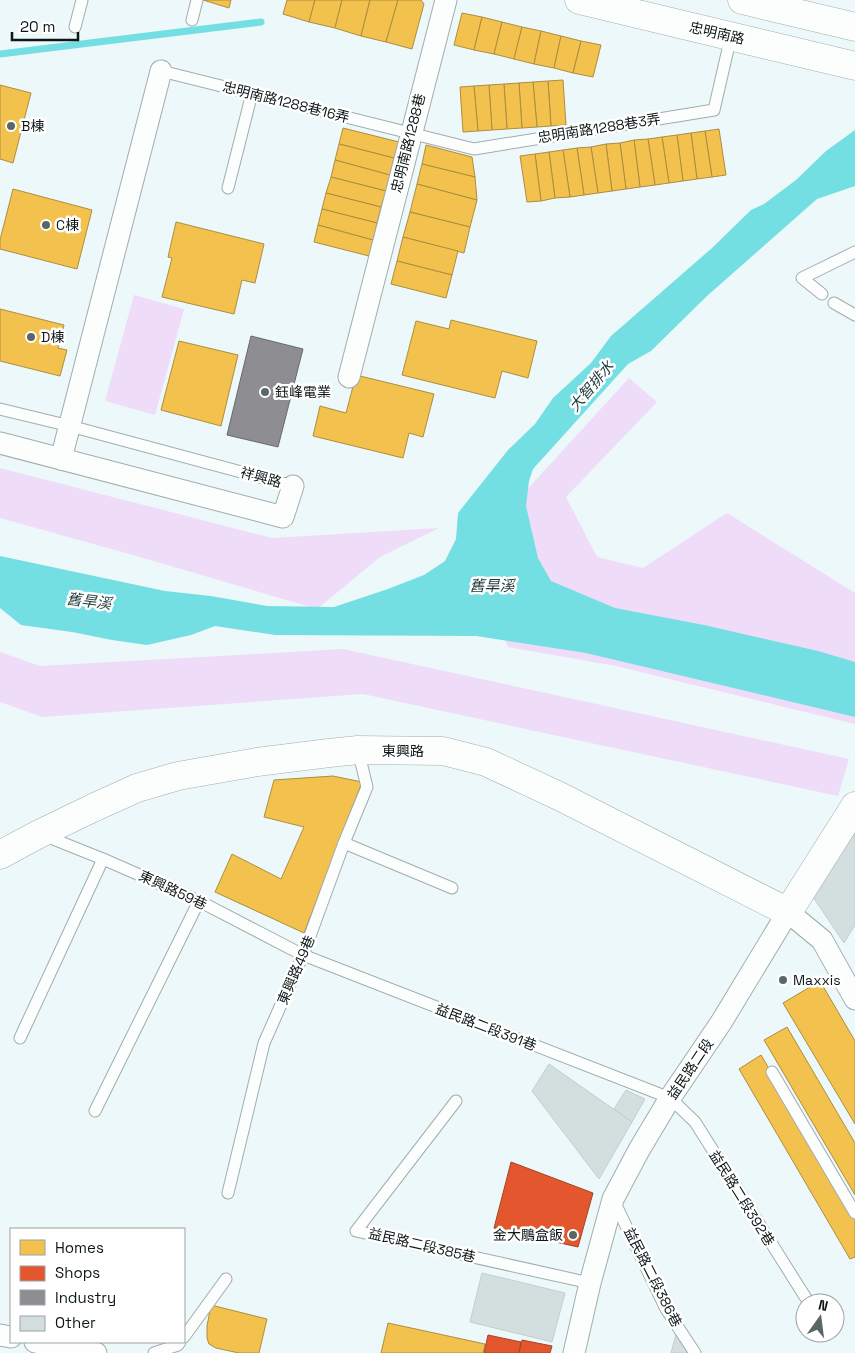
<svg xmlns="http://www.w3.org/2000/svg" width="855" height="1353" font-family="'Space Grotesk','Noto Sans TC',sans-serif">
<rect width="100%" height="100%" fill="#ecf8f9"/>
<!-- green -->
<g fill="#efdcf8">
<polygon points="134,295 184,309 155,415 105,401"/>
<polygon points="629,378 657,402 566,497 597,557 643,568 727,513 855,593 855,724 616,666 508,647 478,571 523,494"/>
<polygon points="0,468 272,538 439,528 380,557 317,609 133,555 0,518"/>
<polygon points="343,649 849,759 838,796 363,694 42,717 0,702 0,652 40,666"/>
</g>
<!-- water -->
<polygon fill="#74dfe3" points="855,130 855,186 817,199 707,296 651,351 628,364 533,469 529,481 526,506 538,558 551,581 615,608 704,625 818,651 855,662 855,717 586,653 476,636 275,635 215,626 191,635 147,645 112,640 72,632 21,625 0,608 0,556 165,591 211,596 267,606 334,607 388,589 424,575 445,561 456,539 458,513 508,450 535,424 553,398 591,363 611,336 712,248 751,210 764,204 796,180 826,151"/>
<!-- homes -->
<g fill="#f2c14e" stroke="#ad8e3e">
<polygon points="203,0 231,0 229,8"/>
<polygon points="287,0 315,0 309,22 283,14"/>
<polygon points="315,0 342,0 335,28 309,22"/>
<polygon points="342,0 370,0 361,36 335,28"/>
<polygon points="370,0 398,0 386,42 361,36"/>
<polygon points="398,0 421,0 424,4 412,49 386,42"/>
<polygon points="462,13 482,17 474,50 454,45"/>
<polygon points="482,17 502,22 494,54 474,50"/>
<polygon points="502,22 522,27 514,59 494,54"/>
<polygon points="522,27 541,31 534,64 514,59"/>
<polygon points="541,31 561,36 554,68 534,64"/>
<polygon points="561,36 581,41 573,73 554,68"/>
<polygon points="581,41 601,45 593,77 573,73"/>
<polygon points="563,80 566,125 551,126 548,81"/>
<polygon points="548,81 551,126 537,127 533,82"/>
<polygon points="533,82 537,127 522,128 519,83"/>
<polygon points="519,83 522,128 507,129 504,84"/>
<polygon points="504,84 507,129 492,130 489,85"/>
<polygon points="0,85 31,93 13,163 0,159"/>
<polygon points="489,85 492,130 478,131 474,86"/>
<polygon points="474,86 478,131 463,132 460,87"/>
<polygon points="343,128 399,142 394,158 339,144"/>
<polygon points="719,129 726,175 712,177 705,131"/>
<polygon points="705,131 712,177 697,179 691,133"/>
<polygon points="691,133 697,179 683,181 677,135"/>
<polygon points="677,135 683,181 669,183 662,137"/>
<polygon points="662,137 669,183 655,185 648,139"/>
<polygon points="648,139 655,185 640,187 634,140"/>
<polygon points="634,140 640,187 626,189 620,143"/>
<polygon points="620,143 626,189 612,191 606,144"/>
<polygon points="339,144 394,158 390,175 335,160"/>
<polygon points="606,144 612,191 598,193 591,147"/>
<polygon points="426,145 472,157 475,177 422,164"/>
<polygon points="591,147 598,193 584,195 577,148"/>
<polygon points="577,148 584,195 570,197 563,150"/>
<polygon points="563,150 570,197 555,198 549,152"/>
<polygon points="549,152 555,198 541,201 535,154"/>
<polygon points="535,154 541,201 527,202 520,156"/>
<polygon points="335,160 390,175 386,191 331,177"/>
<polygon points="422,164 475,177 477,200 417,184"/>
<polygon points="331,177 386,191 381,207 326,193"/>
<polygon points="417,184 477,200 470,227 410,212"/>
<polygon points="13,189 92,210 77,269 0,249 0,240"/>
<polygon points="326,193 381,207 377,223 322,209"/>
<polygon points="322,209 377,223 373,240 318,225"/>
<polygon points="410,212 470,227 464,253 403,237"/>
<polygon points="176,222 264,244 255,283 242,280 234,314 162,297 172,258 168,257"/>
<polygon points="318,225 373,240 369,256 314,242"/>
<polygon points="403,237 458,251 452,275 397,261"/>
<polygon points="397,261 452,275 446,298 391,284"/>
<polygon points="0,309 64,325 58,348 67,350 60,376 0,361"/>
<polygon points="451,320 537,341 528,378 502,371 495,398 402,375 416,321 449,329"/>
<polygon points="179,341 238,355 221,426 161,410"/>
<polygon points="356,375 434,394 423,437 409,433 403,458 313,436 320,406 346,413"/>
<polygon points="333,776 362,782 304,933 215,892 232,854 281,879 304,827 264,817 274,780"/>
<polygon points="820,981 855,1041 855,1124 783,1003"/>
<polygon points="787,1027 855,1143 855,1195 764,1040"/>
<polygon points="761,1055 855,1215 855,1257 850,1259 739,1069"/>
<polygon points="211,1305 267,1319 259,1353 239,1353 216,1348 209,1344 207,1338 207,1326"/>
<polygon points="388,1323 485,1344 483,1353 381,1353"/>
</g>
<!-- shops -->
<g fill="#e4572e" stroke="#a44427">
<polygon points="511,1162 593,1193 578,1247 494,1228"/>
<polygon points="488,1335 521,1342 519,1353 484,1353"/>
<polygon points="522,1340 552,1346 550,1353 519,1353"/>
</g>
<!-- industry -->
<polygon fill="#8d8d92" stroke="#676a6d" points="251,336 303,349 278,447 227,435"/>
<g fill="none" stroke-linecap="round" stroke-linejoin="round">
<!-- stream -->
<polyline stroke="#74dfe3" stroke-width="7" points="0,54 261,22"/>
</g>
<!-- building -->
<g fill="#d3dede" stroke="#c4cecf">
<polygon points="855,827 855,925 844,943 811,894"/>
<polygon points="549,1064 632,1122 599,1179 532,1091"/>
<polygon points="626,1090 645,1099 632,1122 614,1109"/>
<polygon points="482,1273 565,1293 552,1342 470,1322"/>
<polygon points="676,1334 700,1353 671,1353"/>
</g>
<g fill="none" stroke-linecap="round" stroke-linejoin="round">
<!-- lane casing -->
<g stroke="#a2acad" stroke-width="13">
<g id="lane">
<polyline points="192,20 197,0"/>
<polyline points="75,27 82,0"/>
<polyline points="161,71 474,149 714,110 731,36"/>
<polyline points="228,188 252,93"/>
<polyline points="822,294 802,278 855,252"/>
<polyline points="834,303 855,315"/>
<polyline points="0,409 70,426 293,486"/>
<polyline points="43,835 103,859 199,901 303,955 670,1098 695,1122 809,1303"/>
<polyline points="344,843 452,888"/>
<polyline points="20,1038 103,859"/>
<polyline points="772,1072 855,1213"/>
<polyline points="456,1101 356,1231 590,1283"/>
<polyline points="95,1111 199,901"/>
<polyline points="228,1193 264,1043 303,955 344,843 367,787 358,750"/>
<polyline points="614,1201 666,1309 695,1353"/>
<polyline points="184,1337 226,1279"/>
<polyline points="154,1353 178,1345 180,1342"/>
</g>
</g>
<!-- street casing -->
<g stroke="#a2acad" stroke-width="23">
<g id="street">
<polyline points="349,377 446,0"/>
<polyline points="0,443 283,517 293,486"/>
<polyline points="61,459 161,71"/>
<polyline points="0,1335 11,1337"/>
<polyline points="35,1342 96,1353"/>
<polyline points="574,1353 590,1283 613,1199 639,1150 670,1098 722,1021 788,912 822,940 855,999"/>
</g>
</g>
<!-- secondary casing -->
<g stroke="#a2acad" stroke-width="29">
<g id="secondary">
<polyline points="579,0 855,66"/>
<polyline points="742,0 855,27"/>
<polyline points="0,855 39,834 95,807 137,788 178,776 257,762 329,753 358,750 443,751 486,762 559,796 788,912 855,806"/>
</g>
</g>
<!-- lane -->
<use href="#lane" stroke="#fcfefe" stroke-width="11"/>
<!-- street -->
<use href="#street" stroke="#fcfefe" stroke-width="21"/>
<!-- secondary -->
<use href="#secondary" stroke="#fcfefe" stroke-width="28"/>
</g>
<!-- markers -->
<g fill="#5b6666" stroke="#fff" stroke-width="2">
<circle cx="11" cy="126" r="5"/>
<circle cx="46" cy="225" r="5"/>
<circle cx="31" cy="337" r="5"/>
<circle cx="265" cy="392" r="5"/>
<circle cx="783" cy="980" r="5"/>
<circle cx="573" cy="1235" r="5"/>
</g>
<g text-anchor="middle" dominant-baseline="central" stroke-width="5" stroke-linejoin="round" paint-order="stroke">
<!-- street labels -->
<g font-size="14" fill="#0d1717" stroke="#fff">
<text transform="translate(717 33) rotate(13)">忠明南路</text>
<text transform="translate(286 102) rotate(14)">忠明南路1288巷16弄</text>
<text transform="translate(599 128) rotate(-9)">忠明南路1288巷3弄</text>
<text transform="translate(408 143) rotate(-76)">忠明南路1288巷</text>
<text transform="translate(261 477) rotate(15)">祥興路</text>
<text x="403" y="751">東興路</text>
<text transform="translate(173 890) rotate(25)">東興路59巷</text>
<text transform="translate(296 970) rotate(-67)">東興路49巷</text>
<text transform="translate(486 1027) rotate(21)">益民路二段391巷</text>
<text transform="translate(690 1069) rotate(-56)">益民路二段</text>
<text transform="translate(742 1198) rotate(58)">益民路二段392巷</text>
<text transform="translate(422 1245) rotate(13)">益民路二段385巷</text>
<text transform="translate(653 1277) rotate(63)">益民路二段386巷</text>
</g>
<!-- poi labels -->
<g font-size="14" fill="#0d1717" stroke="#fff" text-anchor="start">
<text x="21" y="126">B棟</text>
<text x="56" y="225">C棟</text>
<text x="41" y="337">D棟</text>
<text x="275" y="392">鈺峰電業</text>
<text x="793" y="980">Maxxis</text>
<text x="563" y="1235" text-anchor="end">金大鵰盒飯</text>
</g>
<!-- water labels -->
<g font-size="15" font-style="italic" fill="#1f3838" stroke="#fff">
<text transform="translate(591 386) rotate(-50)">大智排水</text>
<text x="492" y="585">舊旱溪</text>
<text transform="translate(89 601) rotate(7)">舊旱溪</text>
</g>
</g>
<!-- legend -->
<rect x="10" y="1228" width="175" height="115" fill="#ffffff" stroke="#9ea2a2"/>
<rect x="20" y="1240" width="25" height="15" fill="#f2c14e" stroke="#9ea2a2"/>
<text x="55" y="1253" font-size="15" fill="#0d1717">Homes</text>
<rect x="20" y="1266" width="25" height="15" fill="#e4572e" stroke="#9ea2a2"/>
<text x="55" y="1278" font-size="15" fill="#0d1717">Shops</text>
<rect x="20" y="1290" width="25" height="15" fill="#8d8d92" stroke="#9ea2a2"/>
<text x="55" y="1303" font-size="15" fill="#0d1717">Industry</text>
<rect x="20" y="1316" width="25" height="15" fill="#d3dede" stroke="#9ea2a2"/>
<text x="55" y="1328" font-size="15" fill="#0d1717">Other</text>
<!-- north arrow -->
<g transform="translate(820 1318) rotate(14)"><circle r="24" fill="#ffffff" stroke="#9ea2a2"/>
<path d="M0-4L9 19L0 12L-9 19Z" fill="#5b6666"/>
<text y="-8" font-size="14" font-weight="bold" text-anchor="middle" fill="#0d1717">N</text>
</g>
<!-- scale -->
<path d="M12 32v8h66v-8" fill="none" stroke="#0d1717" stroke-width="2.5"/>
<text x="20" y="32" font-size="15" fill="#0d1717" stroke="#ffffff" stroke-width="4" paint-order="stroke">20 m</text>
</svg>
